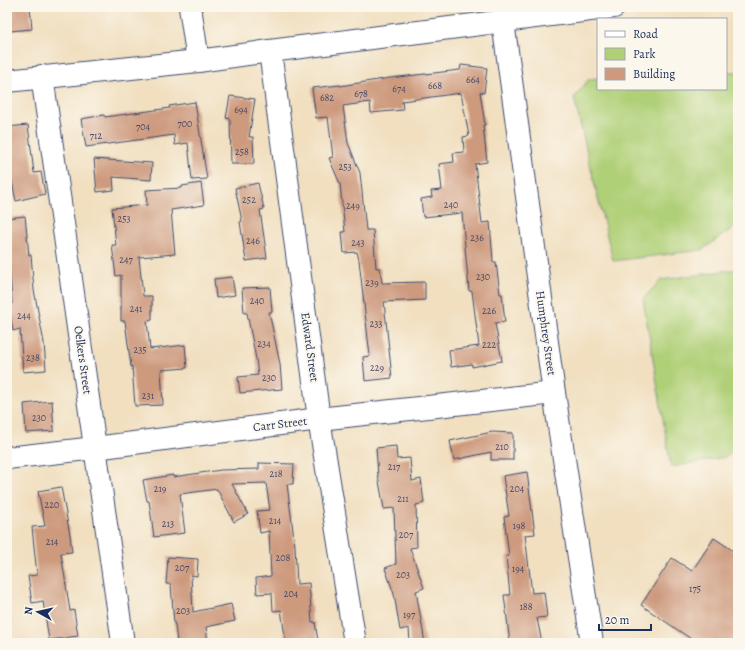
<svg xmlns="http://www.w3.org/2000/svg" width="745" height="650" font-family="Alegreya,serif">
<rect width="100%" height="100%" fill="#fbf7ec"/>
<filter id="ink" filterUnits="userSpaceOnUse"><feTurbulence type="fractalNoise" baseFrequency=".025" numOctaves="2"/><feDisplacementMap in="SourceGraphic" scale="8" xChannelSelector="R" yChannelSelector="G"/><feConvolveMatrix kernelMatrix="1 2 1 2 8 2 1 2 1" color-interpolation-filters="sRGB"/></filter>
<filter id="wash" filterUnits="userSpaceOnUse"><feTurbulence type="fractalNoise" baseFrequency=".012" numOctaves="4" result="noise"/><feDisplacementMap in="SourceGraphic" scale="16" xChannelSelector="R" yChannelSelector="G"/><feGaussianBlur stdDeviation="0.9" result="paint"/><feColorMatrix in="noise" values="0 0 0 0 0 0 0 0 0 0 0 0 0 0 0 0 0 1.4 0 .05"/><feComposite in="paint" operator="in"/></filter>
<g filter="url(#wash)">
<rect width="100%" height="100%" fill="#f1dfc0"/>
<!-- green -->
<g fill="#b0d078" stroke="#66806b">
<polygon points="726,72 738,72 738,224 702,250 613,261 574,98 589,79 598,78 598,89 726,89"/>
<polygon points="738,269 738,449 725,457 671,467 643,299 661,280"/>
</g>
<g id="blocks">
<!-- building -->
<g fill="#cd9a7e">
<polygon points="8,7 30,7 32,29 10,31"/>
<polygon points="461,65 487,68 484,93 480,92 485,125 483,125 487,162 475,164 482,223 490,222 493,262 496,262 500,294 502,294 505,322 495,323 502,361 472,367 472,364 451,367 449,350 479,346 472,291 469,291 462,213 423,217 421,199 432,197 431,191 442,190 439,164 454,162 453,153 464,152 463,137 469,136 461,93 402,101 403,110 371,113 370,102 343,106 348,143 360,173 366,230 373,230 376,268 380,268 382,283 425,282 425,300 384,302 392,378 365,381 363,357 370,356 359,260 357,252 344,253 342,232 345,232 340,184 329,158 333,157 328,117 316,118 312,88 340,85 340,86 390,78 460,70"/>
<polygon points="230,96 255,99 249,137 253,137 254,164 231,164 230,119 226,118"/>
<polygon points="195,102 207,179 192,180 188,143 175,145 174,135 86,147 81,119 104,115 105,117 170,108 169,106"/>
<polygon points="28,125 34,173 41,172 45,194 16,201 9,167 7,151 7,127"/>
<polygon points="94,159 152,163 151,180 113,177 114,190 97,192"/>
<polygon points="201,183 204,205 171,210 175,254 139,257 143,296 152,296 152,320 147,321 150,349 185,345 187,368 161,370 163,405 135,406 132,366 131,367 125,321 121,321 121,275 116,276 112,245 116,245 112,208 147,205 146,190 182,188 182,186"/>
<polygon points="258,183 264,209 260,210 267,258 246,261 240,222 242,221 235,188"/>
<polygon points="25,216 29,255 31,255 34,290 44,343 46,370 23,372 20,329 13,331 9,305 12,304 8,244 7,244 7,218"/>
<polygon points="232,277 235,295 216,298 214,279"/>
<polygon points="270,287 272,312 269,312 280,364 282,389 240,393 238,377 258,375 256,359 247,313 244,313 242,288"/>
<polygon points="52,401 54,431 26,433 24,404"/>
<polygon points="492,432 513,433 513,460 491,460 491,452 454,460 450,441"/>
<polygon points="396,446 397,459 410,458 412,481 421,479 424,503 416,505 417,547 410,548 424,588 416,591 425,643 410,643 409,628 400,630 394,594 385,568 396,564 394,508 384,509 378,476 376,448"/>
<polygon points="259,463 294,464 293,484 287,484 295,546 297,584 309,583 312,622 315,622 318,641 307,643 286,643 281,610 273,611 272,593 257,594 256,578 271,576 269,531 260,533 257,511 270,510 266,483 232,484 248,514 234,522 217,489 180,494 185,533 154,537 149,501 147,501 143,480 173,475 173,477 221,470 259,469"/>
<polygon points="527,472 535,534 525,535 532,593 544,592 547,617 537,618 542,643 510,643 504,595 510,595 506,556 509,556 504,517 509,516 503,476"/>
<polygon points="61,487 70,535 72,552 61,553 70,611 74,610 78,636 49,640 43,601 32,603 28,576 37,575 32,527 45,526 38,491"/>
<polygon points="714,538 738,554 738,638 735,643 697,643 641,605 672,558 692,571"/>
<polygon points="168,557 198,559 197,576 191,575 193,612 231,604 235,621 206,627 208,643 177,643 175,624 174,624 171,584 166,584"/>
</g>
</g>
</g>
<g filter="url(#ink)">
<use href="#blocks" fill-opacity="0" stroke="#3b496d" stroke-width="1"/>
<g fill="none" stroke-linecap="round" stroke-linejoin="round">
<!-- minor casing -->
<g stroke="#3b496d" stroke-width="24">
<g id="minor">
<polyline points="190,7 198,61"/>
<polyline points="503,22 554,393 592,643"/>
<polyline points="270,51 319,419 355,643"/>
<polyline points="42,76 123,643"/>
<polyline points="7,81 198,61 270,51 614,7"/>
<polyline points="7,458 95,448 319,419 554,393"/>
</g>
</g>
<!-- minor -->
<use href="#minor" stroke="#fff" stroke-width="22"/>
</g>
</g>
<g text-anchor="middle" dominant-baseline="central" stroke-width="4" stroke-linejoin="round" paint-order="stroke">
<!-- number labels -->
<g font-size="10" fill="#484a66">
<text x="473" y="79">664</text>
<text x="435" y="85">668</text>
<text x="399" y="88">674</text>
<text x="361" y="93">678</text>
<text x="327" y="97">682</text>
<text x="241" y="109">694</text>
<text x="185" y="123">700</text>
<text x="143" y="126">704</text>
<text x="96" y="135">712</text>
<text x="242" y="151">258</text>
<text x="345" y="166">253</text>
<text x="249" y="199">252</text>
<text x="451" y="204">240</text>
<text x="353" y="205">249</text>
<text x="124" y="218">253</text>
<text x="477" y="237">236</text>
<text x="253" y="240">246</text>
<text x="358" y="242">243</text>
<text x="126" y="259">247</text>
<text x="483" y="276">230</text>
<text x="372" y="282">239</text>
<text x="257" y="300">240</text>
<text x="136" y="308">241</text>
<text x="489" y="310">226</text>
<text x="24" y="315">244</text>
<text x="376" y="323">233</text>
<text x="264" y="343">234</text>
<text x="489" y="344">222</text>
<text x="140" y="349">235</text>
<text x="33" y="357">238</text>
<text x="377" y="367">229</text>
<text x="269" y="377">230</text>
<text x="148" y="395">231</text>
<text x="39" y="417">230</text>
<text x="502" y="446">210</text>
<text x="394" y="466">217</text>
<text x="276" y="473">218</text>
<text x="160" y="488">219</text>
<text x="517" y="488">204</text>
<text x="403" y="498">211</text>
<text x="52" y="504">220</text>
<text x="275" y="520">214</text>
<text x="168" y="523">213</text>
<text x="519" y="525">198</text>
<text x="406" y="534">207</text>
<text x="52" y="541">214</text>
<text x="283" y="557">208</text>
<text x="182" y="567">207</text>
<text x="518" y="568">194</text>
<text x="403" y="574">203</text>
<text x="695" y="588">175</text>
<text x="291" y="593">204</text>
<text x="526" y="606">188</text>
<text x="183" y="610">203</text>
<text x="409" y="614">197</text>
</g>
<!-- street labels -->
<g font-size="12" fill="#1b2f5e" stroke="#fbf7ec">
<text transform="translate(546 333) rotate(82)">Humphrey Street</text>
<text transform="translate(310 347) rotate(82)">Edward Street</text>
<text transform="translate(83 360) rotate(82)">Oelkers Street</text>
<text transform="translate(280 424) rotate(-7)">Carr Street</text>
</g>
</g>
<!-- margin -->
<rect width="745" height="650" fill="none" stroke="#fbf7ec" stroke-width="24"/>
<!-- legend -->
<rect x="597" y="18" width="130" height="72" fill="#fbf7ec" stroke="#a1a7b3"/>
<rect x="605" y="31" width="20" height="6" fill="#ffffff" stroke="#a1a7b3"/>
<text x="633" y="38" font-size="12" fill="#1b2f5e">Road</text>
<rect x="605" y="48" width="20" height="12" fill="#b0d078" stroke="#a1a7b3"/>
<text x="633" y="58" font-size="12" fill="#1b2f5e">Park</text>
<rect x="605" y="68" width="20" height="12" fill="#cd9a7e" stroke="#a1a7b3"/>
<text x="633" y="78" font-size="12" fill="#1b2f5e">Building</text>
<!-- north arrow -->
<g transform="translate(38 612) rotate(278)" stroke="#fbf7ec" stroke-width="3" paint-order="stroke">
<path d="M0-3L7 15L0 10L-7 15Z" fill="#1b2f5e"/>
<text y="-6" font-size="11" font-weight="bold" text-anchor="middle" fill="#1b2f5e">N</text>
</g>
<!-- scale -->
<path d="M599 624v6h52v-6" fill="none" stroke="#1b2f5e" stroke-width="2"/>
<text x="605" y="624" font-size="12" fill="#1b2f5e" stroke="#fbf7ec" stroke-width="3" paint-order="stroke">20 m</text>
</svg>
